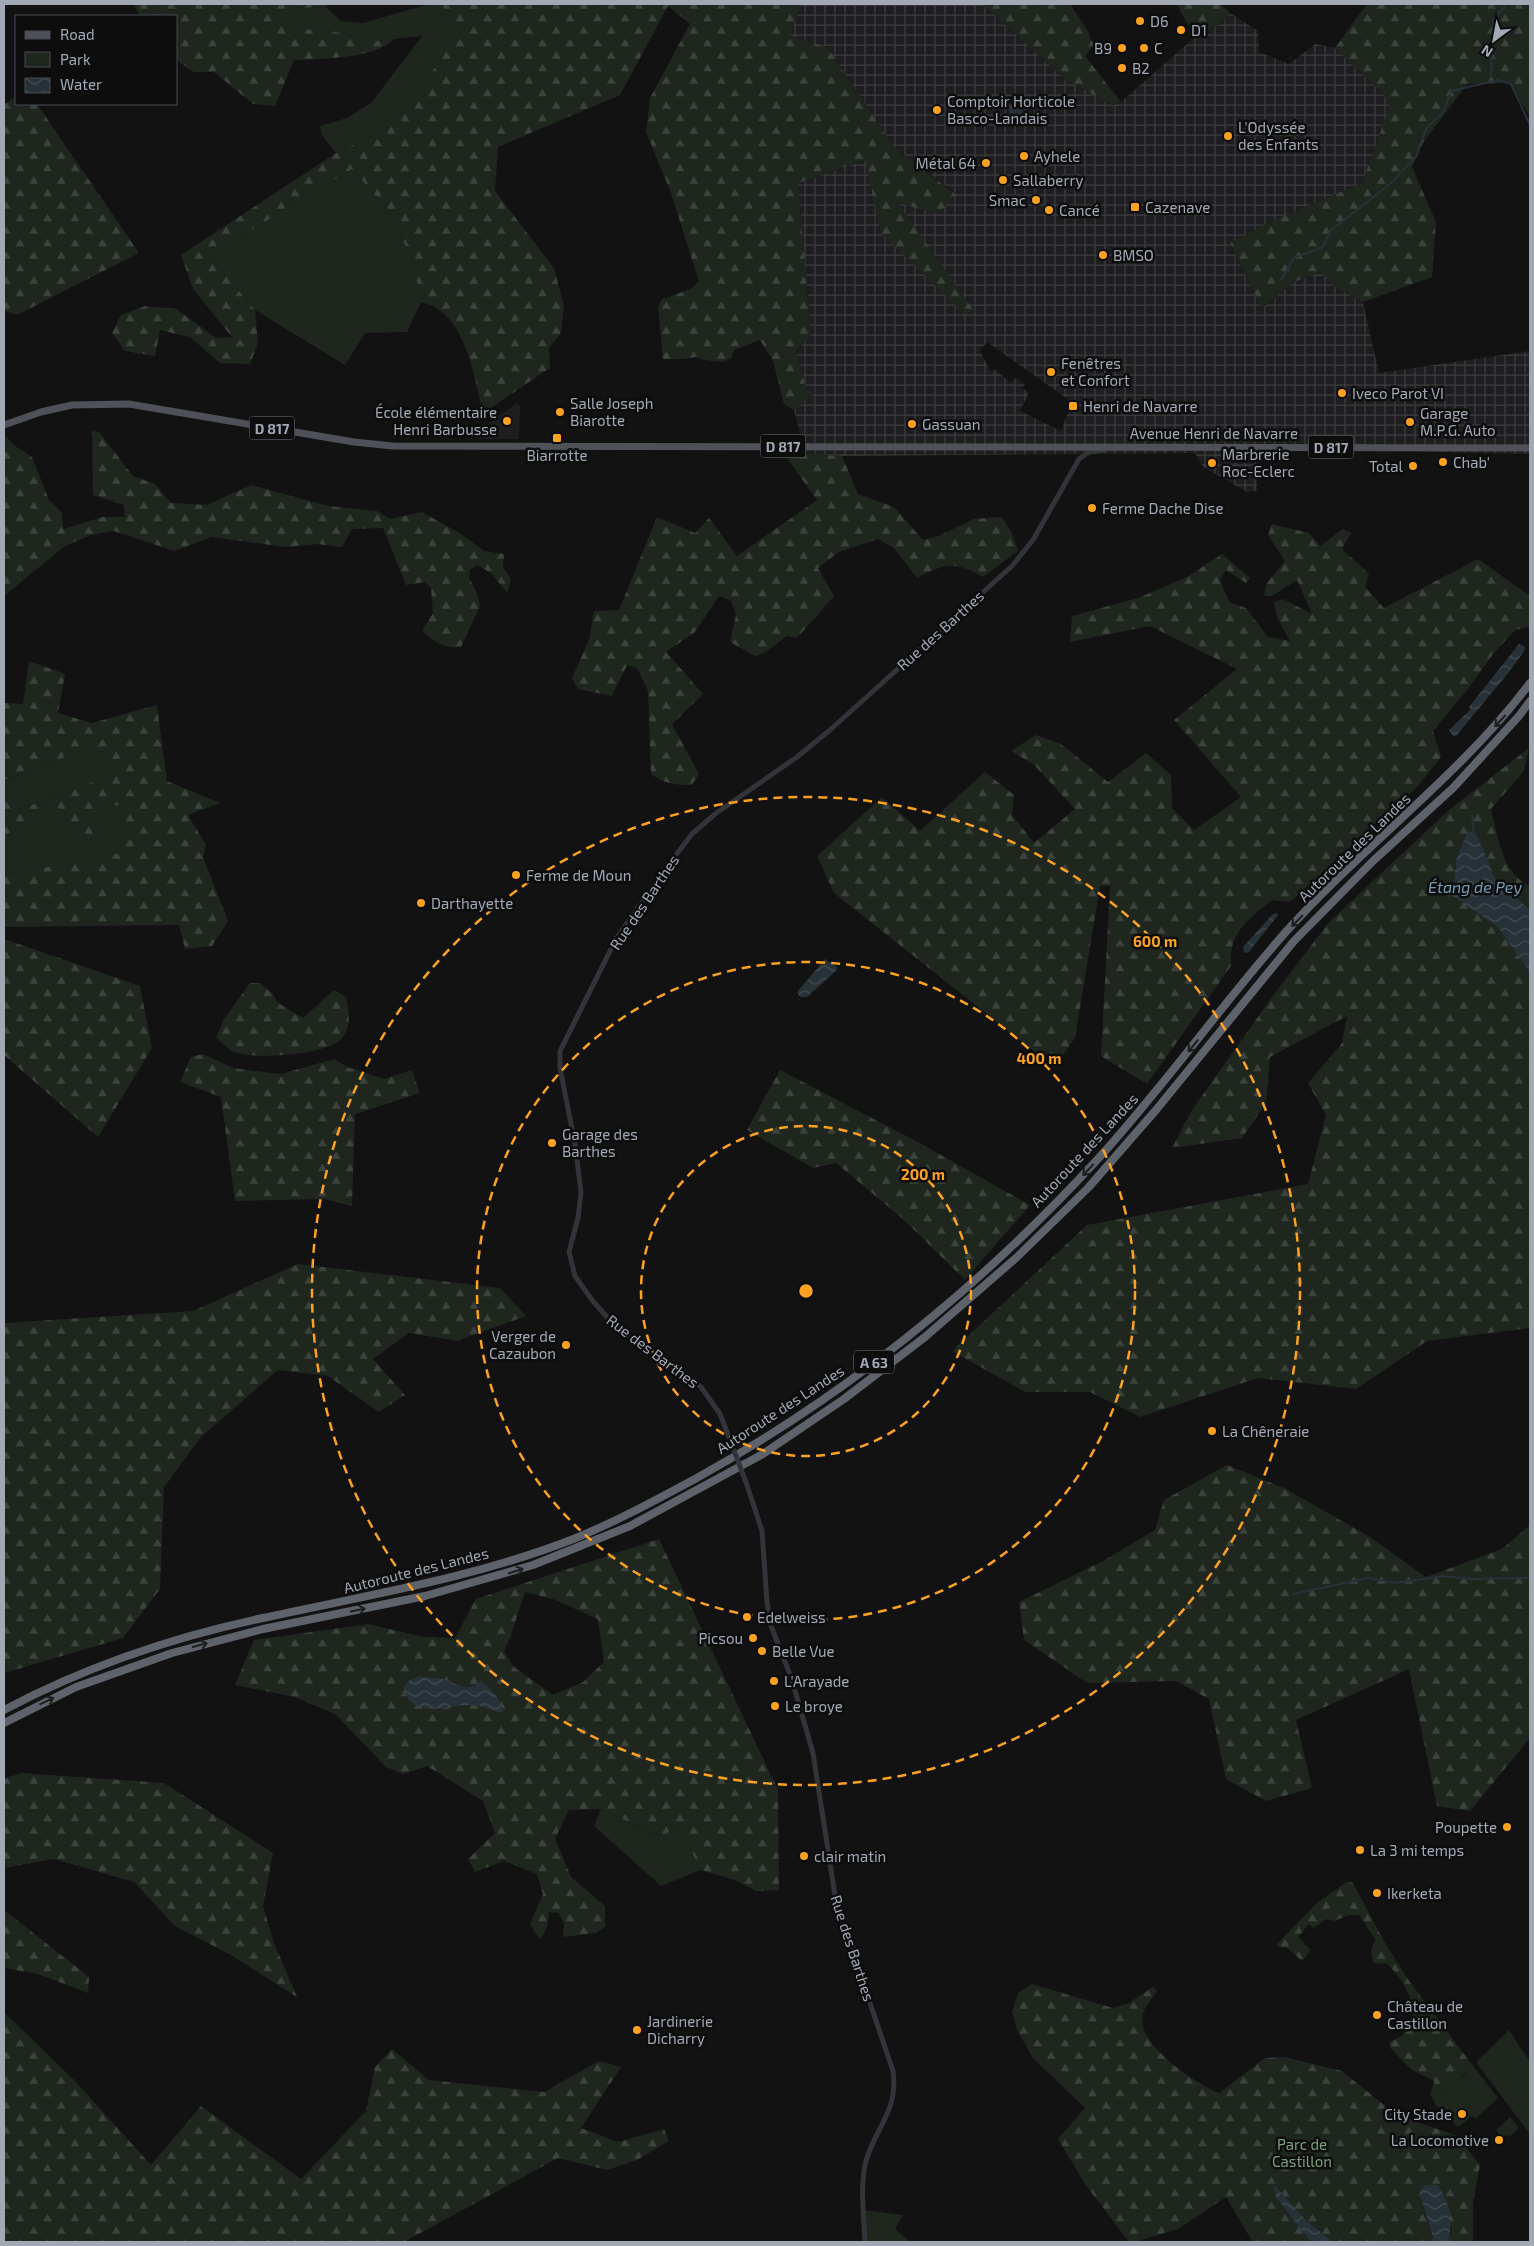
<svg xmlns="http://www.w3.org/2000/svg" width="1534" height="2246" font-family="'Exo 2',sans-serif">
<defs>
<pattern id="industrial-grid" width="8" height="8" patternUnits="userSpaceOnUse" patternTransform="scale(1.25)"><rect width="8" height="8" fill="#1e1e20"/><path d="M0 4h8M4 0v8" fill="none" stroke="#3c3c3e"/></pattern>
<pattern id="forest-firs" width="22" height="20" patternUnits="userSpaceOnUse" patternTransform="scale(1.25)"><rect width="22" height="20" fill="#1e261e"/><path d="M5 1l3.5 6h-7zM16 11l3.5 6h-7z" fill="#3c433c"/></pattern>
<pattern id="water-waves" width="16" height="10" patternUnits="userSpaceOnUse" patternTransform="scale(1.25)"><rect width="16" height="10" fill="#273238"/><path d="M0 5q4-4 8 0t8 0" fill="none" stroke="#434d53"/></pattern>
</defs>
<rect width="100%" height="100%" fill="#121213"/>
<!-- built -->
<polygon fill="#1e1e20" points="517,403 520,406 519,439 478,439 478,431"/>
<!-- industrial -->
<path fill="url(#industrial-grid)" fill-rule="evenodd" d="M801 4H982L1066 80 1113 105 1121 102 1195 37 1224 21 1230 13 1258 31 1259 52 1289 64 1315 44 1335 48 1383 94 1390 105 1362 183 1266 224 1230 244 1262 308 1294 282 1321 272 1334 286 1363 302 1379 373 1530 351V454L1397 451H1257V491L1247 492 1203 467 1195 453 842 456 805 453 794 410 815 392 806 389 796 351 811 336 798 183 866 160 881 233 897 203 957 194 894 147 827 47 790 36ZM987 342 1072 402 1061 431 1020 411 1029 393 1022 388 1025 384 1016 378 1010 382 994 369 991 372 980 351Z"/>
<!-- green -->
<g fill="#1e261e">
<polygon points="429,4 442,4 454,38 436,66 392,126 336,153 322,135 320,126 347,118 371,103 422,36 375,41 332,31 293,28 288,17 301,8 326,7 341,21 363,23"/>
<polygon points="352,169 392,215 413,264 421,302 407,332 365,333 345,365 255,310 209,256"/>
<polygon points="105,751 114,772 68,793 18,809 4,801 5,780 74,754"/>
<polygon points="50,803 61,810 90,843 104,804 126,806 126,852 4,875 4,835 10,833"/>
<polygon points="601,1809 661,1837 678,1825 701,1870 661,1886 594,1826"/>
<polygon points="1509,2030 1530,2062 1530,2134 1476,2062"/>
<polygon points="1473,2066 1498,2098 1475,2119 1472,2116 1458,2127 1434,2103 1447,2089 1451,2079 1460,2079"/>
<polygon points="1510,2117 1519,2128 1509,2137 1506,2135 1502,2138 1496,2130"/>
<polygon points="864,2210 903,2215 895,2229 910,2242 865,2242"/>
</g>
<!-- forest -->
<g fill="url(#forest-firs)" fill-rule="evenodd">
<path d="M133 4H328L326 7 301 8 288 17 293 28 332 31 375 41 395 38C375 60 322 58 294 60L275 106 253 104 214 72H194L176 60V16H140Z"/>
<path d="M442 4H801L790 36 827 47 894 147 957 195 937 214 898 203 974 311 964 314 881 233 865 160 798 183 811 336 796 351 806 389 815 392 794 410 784 404 773 361 760 340 734 350 731 358 723 362 704 360 696 357 685 359H663L658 307 661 300 690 289 699 282 671 193 646 132 650 98 690 24 668 6 620 95 498 147 495 191 554 268 564 306 561 333 549 348 550 368 483 413C475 381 468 330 439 310 434 306 427 304 421 302L413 264 392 215 352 169 209 256 255 310 258 343 250 364 220 363 190 337 160 330 155 356 125 351 112 333 121 315 145 306 176 309 216 338 232 337 193 289 181 255 336 153 392 126 436 66 454 38Z"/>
<polygon points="982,4 1070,4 1088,31 1091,40 1095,44 1085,56 1121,102 1113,105 1066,80"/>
<polygon points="1181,4 1221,4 1230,13 1224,21 1195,37 1178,7"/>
<polygon points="1367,4 1530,4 1530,117 1510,83 1467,84 1423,143 1412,167 1436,222 1432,277 1363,302 1334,286 1321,272 1294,282 1262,308 1230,243 1266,224 1362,183 1390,105 1383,94 1335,48"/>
<polygon points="16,96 16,104 37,104 139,253 17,315 4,311 4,105"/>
<path d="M92 431 99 432 133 476 155 484 171 503 207 505 251 485 328 506 377 511 390 519 422 512 461 534 484 551 504 554 503 567 511 579 507 593 492 574 478 565 470 570 469 578 477 593 480 606 461 647C445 649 434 642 422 631L433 613 431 588 425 582 406 585 383 528 352 529 342 547 317 544 286 547 212 537 174 551 114 531 91 535 65 546 4 596V434L15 446 32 457 49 500 62 513 63 529 103 517H125L124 505 93 495Z"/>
<path d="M788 452 842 456 858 494 894 507 923 540 938 536 974 519 1002 517 1012 533 1018 551 983 577C954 561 946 563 917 578L894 548 878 539 839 552 818 568 834 596 797 638 787 636 764 653 755 656 730 642 736 615 731 601 719 596 695 632 666 652 703 694 672 724 699 774 692 785C677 785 664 784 651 774L648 691 637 668 627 665 612 696 578 689 572 678 589 640 594 611 619 610 657 517 695 533 709 518 737 556 817 500 787 458Z"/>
<path d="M1272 524 1309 533 1320 546 1343 529 1351 533 1342 549 1369 574 1365 587 1384 608 1478 559 1530 596V627L1515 630 1493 654 1467 690 1433 731 1441 757 1418 786 1290 902 1272 900C1249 919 1228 932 1231 966L1147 1084 1101 1056 1110 886H1100L1075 1038 1054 1067 834 893 817 856 882 797 920 831 985 772 1014 795 1012 815 1034 843 1075 809 1033 764 1011 751 1036 735 1061 744 1108 782 1146 753 1171 775 1172 808 1194 830 1241 797 1174 720 1237 669 1150 626 1070 642 1072 616 1138 598 1189 576 1222 554 1250 578 1246 583 1226 570 1220 580 1229 602 1246 608 1268 637 1290 641 1277 617 1274 602 1283 599 1312 614 1297 580 1272 596H1264L1267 583 1285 561 1268 535Z"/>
<polygon points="29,661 65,674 58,713 92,723 157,705 167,781 220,803 188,815 206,845 203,857 228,921 212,946 185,949 179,925 4,927 4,875 126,852 126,806 104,804 90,843 61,810 50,803 10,833 4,835 4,801 19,809 68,793 114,772 104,751 74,754 4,780 4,703 23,704"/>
<path d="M1529 748 1524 771 1491 809C1498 836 1502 874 1530 886V910L1495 878 1477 835 1469 831 1456 860 1454 896 1498 927 1530 973V1328L1427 1341 1356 1389 1258 1378 1140 1417 1090 1392H1025L952 1351 1087 1225 1308 1184 1326 1115 1308 1083 1342 1043 1347 1016 1270 1057 1266 1103 1242 1138 1172 1148 1192 1110 1272 997 1329 922 1449 810Z"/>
<polygon points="4,939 140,986 152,1048 98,1137 4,1055"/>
<path d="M250 983H260L272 993 278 1003 303 1018 334 990 346 997C349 1012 352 1025 342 1038 328 1055 255 1060 234 1052 228 1049 221 1042 216 1037L224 1019Z"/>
<polygon points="203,1054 233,1068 281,1074 334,1059 347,1067 384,1079 412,1070 420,1093 355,1114 352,1206 324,1199 235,1201 221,1097 180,1082 191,1057"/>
<polygon points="780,1070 914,1140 1030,1205 965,1280 903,1219 836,1163 813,1168 747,1130"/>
<polygon points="298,1264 500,1288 526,1316 457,1341 409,1333 373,1359 405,1395 379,1412 328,1376 278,1370 201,1437 164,1487 160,1589 123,1638 4,1673 4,1323 193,1311"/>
<polygon points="1227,1465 1284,1488 1370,1537 1426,1577 1502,1549 1530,1525 1530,1738 1470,1811 1437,1806 1409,1669 1296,1720 1312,1788 1266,1801 1226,1779 1209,1699 1176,1681 1087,1683 1024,1640 1019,1602 1103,1561 1155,1530 1164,1500"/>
<path d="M659 1539 778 1790 779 1890 756 1891 735 1880 701 1870 678 1825 662 1837 601 1809 569 1810 555 1839 571 1877 605 1906V1927L596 1933 563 1937 564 1923 558 1913 549 1912 547 1927 540 1940 530 1924 543 1894 537 1874 504 1861 475 1872 468 1859 495 1833 483 1801 427 1766 403 1774 386 1767 335 1714 295 1697 235 1685 254 1640 368 1624 424 1637 455 1638 476 1599ZM525 1592 553 1599 598 1619 604 1662 583 1682 553 1695 513 1666 504 1651 510 1638Z"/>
<polygon points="21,1773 164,1783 273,1853 263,1906 274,1943 297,1997 231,1955 175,1926 134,1882 54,1859 4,1868 4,1779"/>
<path d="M1348 1881 1353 1883 1384 1941 1407 1978 1473 2066 1459 2079 1451 2080 1447 2089 1435 2102 1430 2095 1434 2081 1412 2070 1391 2049 1389 2042C1431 2028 1409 1983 1386 1963L1378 1964 1373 1963 1371 1951 1375 1939 1359 1915H1349L1334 1921 1327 1919 1313 1928 1309 1924 1298 1937 1311 1950 1302 1961 1287 1948 1278 1947 1277 1944 1317 1903Z"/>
<polygon points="4,1910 89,1977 88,1993 38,1974 4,1968"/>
<path d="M1032 1984 1113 2008 1129 2003 1153 1987 1157 1991C1152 1999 1142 2009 1142 2019 1142 2048 1195 2083 1219 2093L1265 2058 1284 2057 1342 2071 1395 2114 1457 2136 1480 2165 1473 2203V2242H1448L1452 2228 1419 2193 1433 2237 1431 2242H1333L1307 2221 1274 2186 1311 2242H1253L1226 2197 1178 2229 1135 2242H1129L1085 2184 1058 2139 1085 2108 1033 2058 1018 2032 1012 2012 1018 1993Z"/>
<polygon points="4,2012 74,2080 151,2165 201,2106 301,2179 366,2111 375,2067 392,2049 429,2080 544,2092 599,2061 621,2067 581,2128 618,2142 664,2129 669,2141 637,2160 607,2170 558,2158 404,2242 4,2242"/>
</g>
<!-- water -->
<g fill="url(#water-waves)">
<circle cx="1016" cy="110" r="7"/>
<polygon points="1519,644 1524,646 1525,650 1509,672 1456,736 1453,736 1449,730 1470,710 1469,707"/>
<polygon points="1468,831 1477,835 1495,878 1530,910 1530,973 1498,927 1453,896 1456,860"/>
<polygon points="1277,913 1278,915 1248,953 1244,952 1243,947 1273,914"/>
<polygon points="825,959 837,967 837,970 807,997 800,997 797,992"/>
<path d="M418 1677C424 1677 431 1677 438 1678 453 1681 469 1695 481 1681 490 1687 502 1700 503 1711L500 1713C492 1710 479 1705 470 1705 446 1705 411 1721 404 1687L408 1681Z"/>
<polygon points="1273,2184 1307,2221 1333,2242 1311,2242 1276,2197"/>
<path d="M1425 2185H1438C1450 2203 1454 2221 1448 2242H1431L1433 2237 1419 2192Z"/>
</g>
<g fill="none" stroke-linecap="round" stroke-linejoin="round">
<!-- stream -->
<g stroke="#273238" stroke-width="2">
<polyline points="1491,75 1493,20 1507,4"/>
<polyline points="1281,280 1294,258 1323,247 1330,231 1390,184 1416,157 1426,129 1444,111 1451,91 1498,80 1511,84 1530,125"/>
<polyline points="1472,816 1474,834"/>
<polyline points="1293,1594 1368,1578 1395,1583 1443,1576 1470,1579 1530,1578"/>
</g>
<!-- tertiary -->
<g stroke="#323439" stroke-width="5">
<polyline points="729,1437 720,1414 701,1387 680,1370 614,1325 592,1300 575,1276 569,1252 578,1218 581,1192 575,1144 560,1068 560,1051 616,939 672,860 692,834 715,814 797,757 830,730 1012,566 1033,540 1079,459 1089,452 1106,450"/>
<path d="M747 1485 762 1531 767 1602 771 1626 791 1677 813 1753 836 1902 893 2071C899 2113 873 2129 865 2165 860 2190 864 2217 865 2242"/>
</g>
<!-- primary -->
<polyline stroke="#4e5158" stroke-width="7" points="4,425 41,412 72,405 129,404 354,442 393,446 1530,448"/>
<!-- motorway -->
<g stroke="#5e626a" stroke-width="8">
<path d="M4 1710C85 1667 173 1637 263 1618 368 1595 475 1578 576 1538 617 1521 656 1500 695 1479 845 1396 980 1287 1096 1161 1162 1089 1219 1008 1284 934 1362 846 1459 777 1530 683"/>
<polyline points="4,1723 76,1687 172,1653 263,1629 425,1596 533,1565 630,1526 763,1454 844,1399 925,1337 1016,1258 1088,1188 1156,1110 1294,941 1373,861 1453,788 1519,716 1530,701"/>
</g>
<!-- tertiary-bridge -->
<polyline stroke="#323439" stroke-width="5" points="729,1437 747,1485"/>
</g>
<!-- one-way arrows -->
<defs><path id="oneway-shaft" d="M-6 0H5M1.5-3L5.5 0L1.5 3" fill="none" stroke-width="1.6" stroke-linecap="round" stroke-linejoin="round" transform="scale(1.25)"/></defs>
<g stroke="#1d1e20">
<use href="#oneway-shaft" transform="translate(1500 721) rotate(133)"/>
<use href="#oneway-shaft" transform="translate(1297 921) rotate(135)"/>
<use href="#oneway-shaft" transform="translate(1193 1046) rotate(129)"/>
<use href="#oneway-shaft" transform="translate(1088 1170) rotate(133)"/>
<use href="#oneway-shaft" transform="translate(516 1571) rotate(-17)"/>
<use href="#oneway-shaft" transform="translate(358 1610) rotate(-11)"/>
<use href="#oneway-shaft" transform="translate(200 1645) rotate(-16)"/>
<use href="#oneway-shaft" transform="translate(47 1701) rotate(-25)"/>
</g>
<!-- distance rings -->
<g fill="none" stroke="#fda220" stroke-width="2.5" stroke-dasharray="9 6">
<circle cx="806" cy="1291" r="165"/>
<circle cx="806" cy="1291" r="329"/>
<circle cx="806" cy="1291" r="494"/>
</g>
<!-- markers -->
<g fill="#fda220" stroke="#0d0d0e" stroke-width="2">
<circle cx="1140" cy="21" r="5"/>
<circle cx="1181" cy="30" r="5"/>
<circle cx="1122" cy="48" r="5"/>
<circle cx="1144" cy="48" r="5"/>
<circle cx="1122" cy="68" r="5"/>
<circle cx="937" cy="110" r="5"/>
<circle cx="1228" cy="136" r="5"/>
<circle cx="1024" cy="156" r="5"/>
<circle cx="986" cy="163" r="5"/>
<circle cx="1003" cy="180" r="5"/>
<circle cx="1036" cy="200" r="5"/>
<rect x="1130" y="202" width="10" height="10" rx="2.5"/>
<circle cx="1049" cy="210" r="5"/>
<circle cx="1103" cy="255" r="5"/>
<circle cx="1051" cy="372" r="5"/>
<circle cx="1342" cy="393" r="5"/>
<rect x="1068" y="401" width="10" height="10" rx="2.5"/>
<circle cx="560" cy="412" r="5"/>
<circle cx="507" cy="421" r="5"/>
<circle cx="1410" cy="422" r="5"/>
<circle cx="912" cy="424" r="5"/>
<rect x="552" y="433" width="10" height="10" rx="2.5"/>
<circle cx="1443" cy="462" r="5"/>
<circle cx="1212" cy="463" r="5"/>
<circle cx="1413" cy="466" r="5"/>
<circle cx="1092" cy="508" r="5"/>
<circle cx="516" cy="875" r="5"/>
<circle cx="421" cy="903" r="5"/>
<circle cx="552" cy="1143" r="5"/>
<circle cx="566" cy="1345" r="5"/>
<circle cx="1212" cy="1431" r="5"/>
<circle cx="747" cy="1617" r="5"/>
<circle cx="753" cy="1638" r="5"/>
<circle cx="762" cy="1651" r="5"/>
<circle cx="774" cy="1681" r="5"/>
<circle cx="775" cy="1706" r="5"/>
<circle cx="1507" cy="1827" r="5"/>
<circle cx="1360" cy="1850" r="5"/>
<circle cx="804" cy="1856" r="5"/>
<circle cx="1377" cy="1893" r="5"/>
<circle cx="1377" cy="2015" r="5"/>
<circle cx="637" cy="2030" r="5"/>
<circle cx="1462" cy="2114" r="5"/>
<circle cx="1499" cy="2140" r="5"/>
</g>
<g text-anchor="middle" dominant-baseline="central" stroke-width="5" stroke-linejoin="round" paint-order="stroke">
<!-- shield labels -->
<g fill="#0d0d0e" stroke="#757a83" stroke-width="1">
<rect x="249.5" y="416.5" width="45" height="23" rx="4"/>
<rect x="760.5" y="434.5" width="45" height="23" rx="4"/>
<rect x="1308.5" y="435.5" width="45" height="23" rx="4"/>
<rect x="854" y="1350.5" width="40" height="23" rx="4"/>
</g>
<g font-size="14" font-weight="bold" fill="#a2a9b5">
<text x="272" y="428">D 817</text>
<text x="783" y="446">D 817</text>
<text x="1331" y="447">D 817</text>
<text x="874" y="1362">A 63</text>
</g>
<!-- poi labels -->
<g font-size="15" fill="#a2a9b5" stroke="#0d0d0e" text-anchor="start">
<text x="1150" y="21">D6</text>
<text x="1191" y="30">D1</text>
<text x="1112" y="48" text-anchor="end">B9</text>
<text x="1154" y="48">C</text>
<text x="1132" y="68">B2</text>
<text x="947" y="101">Comptoir Horticole<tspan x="947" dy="17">Basco-Landais</tspan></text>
<text x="1238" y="127">L'Odyssée<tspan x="1238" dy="17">des Enfants</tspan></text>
<text x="1034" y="156">Ayhele</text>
<text x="976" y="163" text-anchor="end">Métal 64</text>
<text x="1013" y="180">Sallaberry</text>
<text x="1026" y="200" text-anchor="end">Smac</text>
<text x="1145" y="207">Cazenave</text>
<text x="1059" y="210">Cancé</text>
<text x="1113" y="255">BMSO</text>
<text x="1061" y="363">Fenêtres<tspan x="1061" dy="17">et Confort</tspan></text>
<text x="1352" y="393">Iveco Parot VI</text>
<text x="570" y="403">Salle Joseph<tspan x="570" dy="17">Biarotte</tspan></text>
<text x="1083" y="406">Henri de Navarre</text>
<text x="497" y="412" text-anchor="end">École élémentaire<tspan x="497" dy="17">Henri Barbusse</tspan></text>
<text x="1420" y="413">Garage<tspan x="1420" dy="17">M.P.G. Auto</tspan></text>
<text x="922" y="424">Gassuan</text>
<text x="1222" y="454">Marbrerie<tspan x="1222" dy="17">Roc-Eclerc</tspan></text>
<text x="557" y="455" text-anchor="middle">Biarrotte</text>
<text x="1453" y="462">Chab'</text>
<text x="1403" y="466" text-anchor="end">Total</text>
<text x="1102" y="508">Ferme Dache Dise</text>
<text x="526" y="875">Ferme de Moun</text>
<text x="431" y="903">Darthayette</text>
<text x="562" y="1134">Garage des<tspan x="562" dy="17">Barthes</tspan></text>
<text x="556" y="1336" text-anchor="end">Verger de<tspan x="556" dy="17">Cazaubon</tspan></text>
<text x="1222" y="1431">La Chêneraie</text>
<text x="757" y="1617">Edelweiss</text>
<text x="743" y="1638" text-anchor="end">Picsou</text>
<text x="772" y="1651">Belle Vue</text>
<text x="784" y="1681">L'Arayade</text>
<text x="785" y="1706">Le broye</text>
<text x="1497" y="1827" text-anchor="end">Poupette</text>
<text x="1370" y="1850">La 3 mi temps</text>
<text x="814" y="1856">clair matin</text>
<text x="1387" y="1893">Ikerketa</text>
<text x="1387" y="2006">Château de<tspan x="1387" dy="17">Castillon</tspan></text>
<text x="647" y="2021">Jardinerie<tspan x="647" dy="17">Dicharry</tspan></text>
<text x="1452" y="2114" text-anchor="end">City Stade</text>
<text x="1489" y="2140" text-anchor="end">La Locomotive</text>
</g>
<!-- street labels -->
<g font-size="15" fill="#a2a9b5" stroke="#0d0d0e">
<text x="1214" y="433">Avenue Henri de Navarre</text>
<text transform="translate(940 630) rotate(-42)">Rue des Barthes</text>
<text transform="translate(1354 847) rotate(-44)">Autoroute des Landes</text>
<text transform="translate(644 902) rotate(-56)">Rue des Barthes</text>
<text transform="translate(1084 1150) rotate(-47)">Autoroute des Landes</text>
<text transform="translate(653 1351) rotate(37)">Rue des Barthes</text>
<text transform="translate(780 1409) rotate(-33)">Autoroute des Landes</text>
<text transform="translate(416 1570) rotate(-14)">Autoroute des Landes</text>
<text transform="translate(853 1948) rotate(72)">Rue des Barthes</text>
</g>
<!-- park labels -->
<g font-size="15" fill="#78a278" stroke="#0d0d0e">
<text x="1302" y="2144">Parc de<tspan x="1302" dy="17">Castillon</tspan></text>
</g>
<!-- water labels -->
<g font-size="16" font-style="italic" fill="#769bb3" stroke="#0d0d0e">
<text x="1475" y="886">Étang de Pey</text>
</g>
</g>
<circle cx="806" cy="1291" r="8" fill="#fda220" stroke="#0d0d0e" stroke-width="2.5"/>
<g font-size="15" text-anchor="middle" font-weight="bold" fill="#fda220" stroke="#0d0d0e" stroke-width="5" stroke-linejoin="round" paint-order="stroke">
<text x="1155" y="947">600 m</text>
<text x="1039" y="1064">400 m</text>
<text x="923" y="1180">200 m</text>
</g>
<!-- border -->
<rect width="1534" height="2246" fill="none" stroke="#a2a9b5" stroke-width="10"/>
<!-- legend -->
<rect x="15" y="15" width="162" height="90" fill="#0d0d0e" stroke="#494b51"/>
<rect x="25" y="31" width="25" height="8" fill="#4e5158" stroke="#494b51"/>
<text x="60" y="40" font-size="15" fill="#a2a9b5">Road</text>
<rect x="25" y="52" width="25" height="15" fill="#1e261e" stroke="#494b51"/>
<text x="60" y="65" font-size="15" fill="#a2a9b5">Park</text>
<rect x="25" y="78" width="25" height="15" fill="url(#water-waves)" stroke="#494b51"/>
<text x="60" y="90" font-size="15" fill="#a2a9b5">Water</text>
<!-- north arrow -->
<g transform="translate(1494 40) rotate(212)" stroke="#0d0d0e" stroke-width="4" paint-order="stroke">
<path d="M0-4L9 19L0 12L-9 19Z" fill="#a2a9b5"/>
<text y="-8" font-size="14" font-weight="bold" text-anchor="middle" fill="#a2a9b5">N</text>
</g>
</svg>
